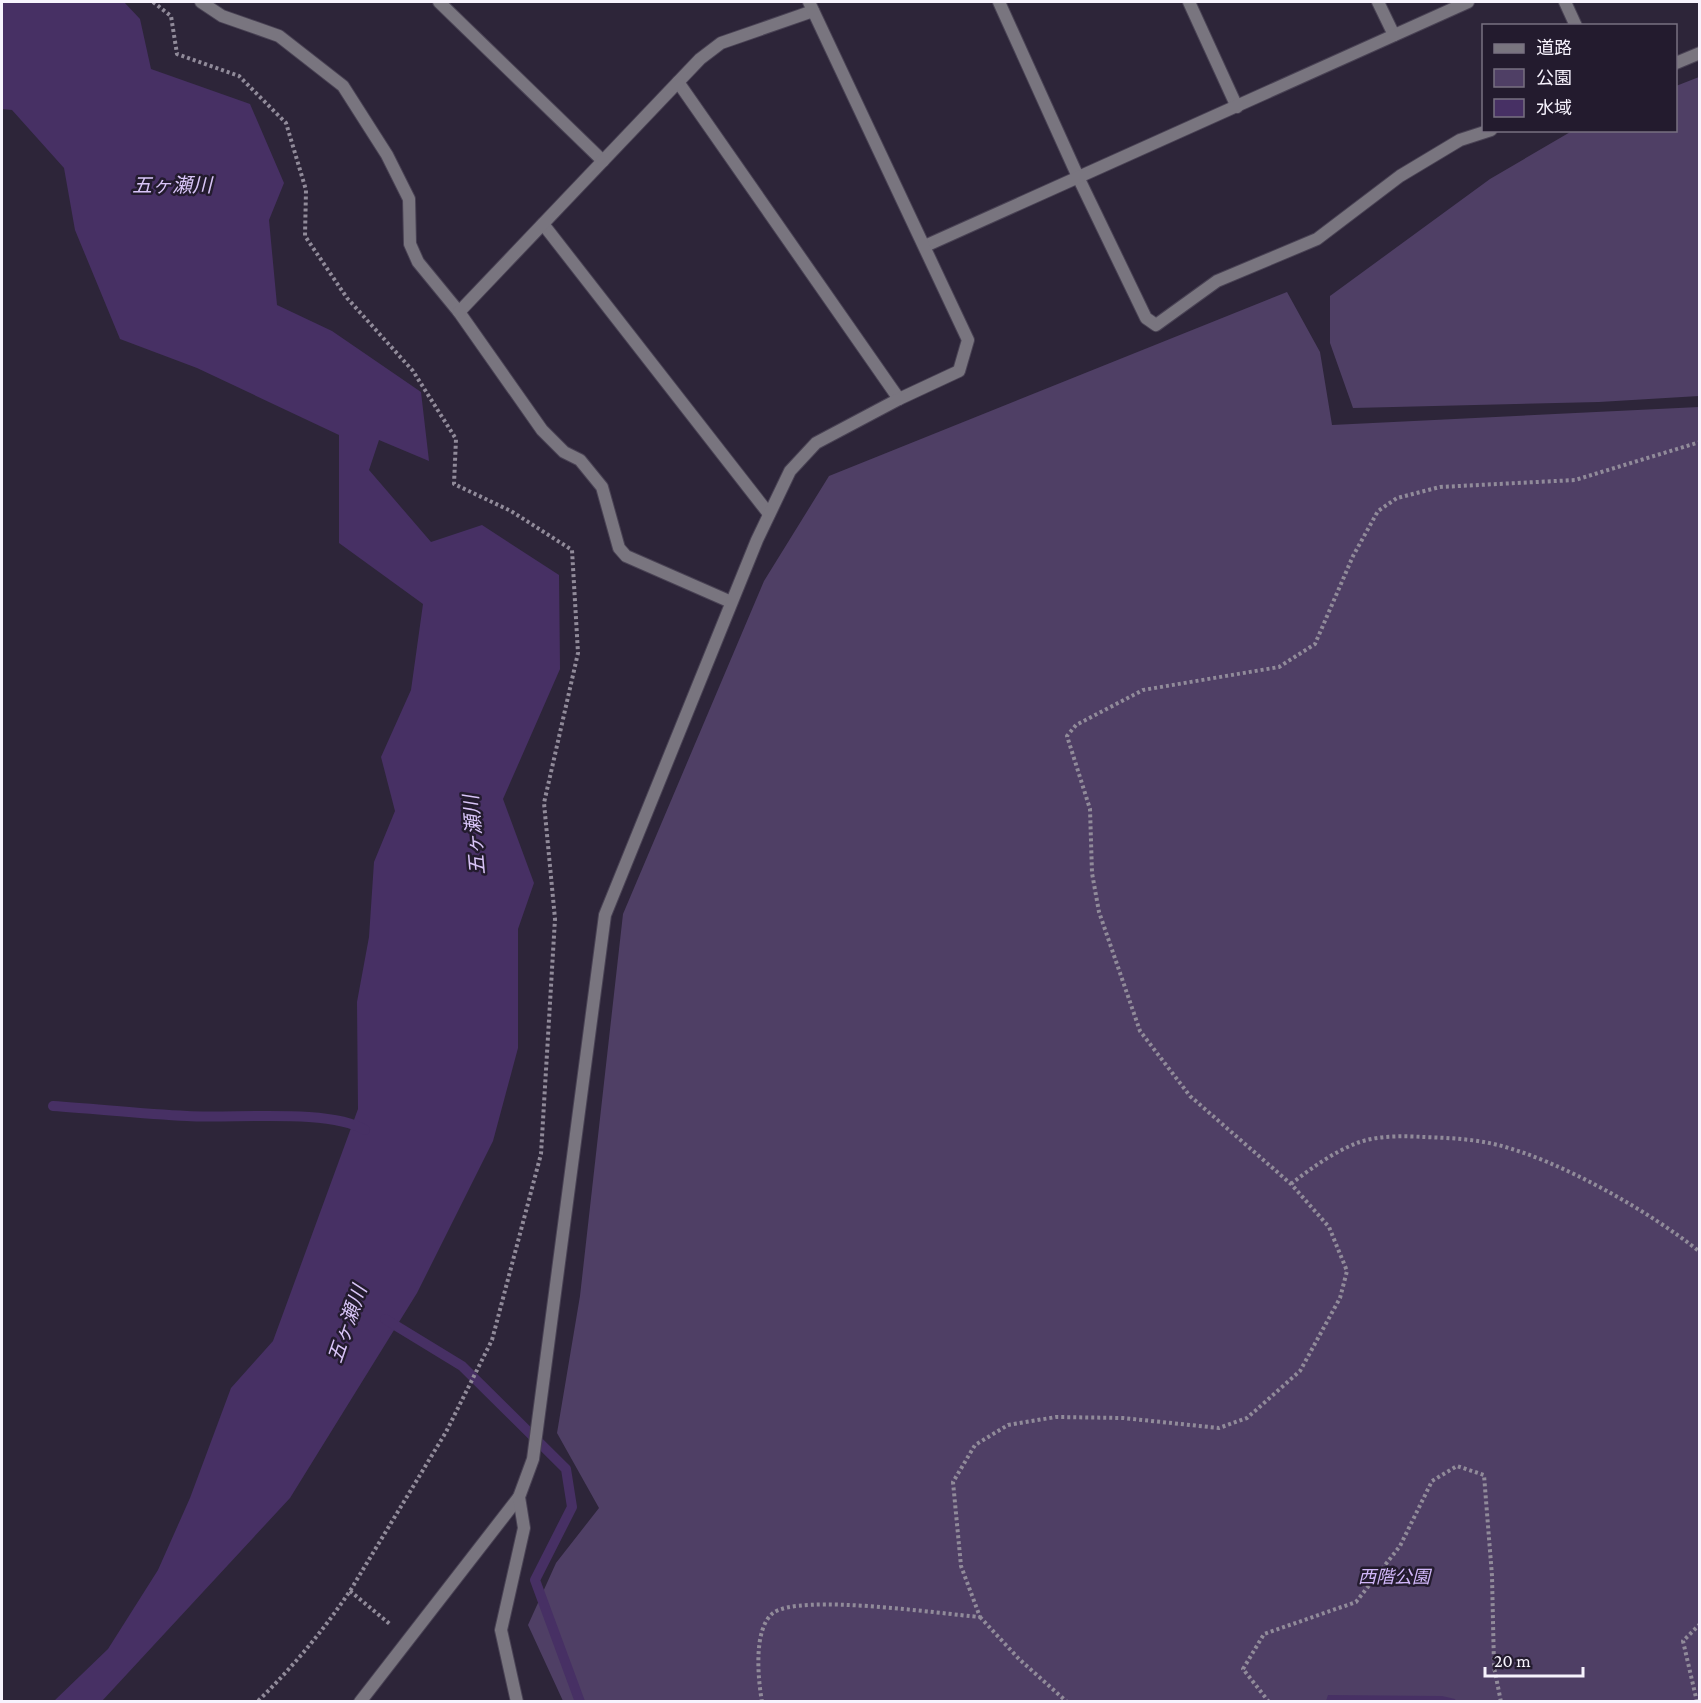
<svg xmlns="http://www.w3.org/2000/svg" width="1701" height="1703" font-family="'Crimson Pro','Noto Sans JP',serif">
<rect width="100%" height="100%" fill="#2d2539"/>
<!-- green -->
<g fill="#4f3f65">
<polygon points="1699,77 1699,396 1599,402 1353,408 1330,343 1330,296 1490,179 1572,131 1676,130 1676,86"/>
<polygon points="1287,292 1320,352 1332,425 1699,407 1699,1701 563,1701 528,1625 556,1563 599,1508 557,1433 580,1296 623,914 764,581 829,476"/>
</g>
<!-- water -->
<g fill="#473064">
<polygon points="2,2 124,2 140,19 151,69 250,104 284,183 269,220 277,305 332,331 421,392 429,461 379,440 369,470 431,542 482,525 559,575 560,669 503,799 534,883 518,929 518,1048 493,1141 417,1293 290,1498 102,1701 54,1701 108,1649 158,1570 190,1498 231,1388 273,1341 358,1109 357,1002 369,937 374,862 395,811 381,757 411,690 423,604 339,543 339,435 197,368 120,339 75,230 64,168 12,110 2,109"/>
<polygon points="1328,1695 1442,1696 1455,1699 1456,1701 1326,1701"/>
</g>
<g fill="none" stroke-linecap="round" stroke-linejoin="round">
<!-- stream -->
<g stroke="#473064" stroke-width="10">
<path d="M53 1106C98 1109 142 1114 187 1116 231 1119 330 1108 365 1130"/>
<polyline points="385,1319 462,1366 566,1469 572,1507 535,1580 580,1702"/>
</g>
<!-- minor casing -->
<g stroke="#494254" stroke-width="14">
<g id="minor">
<polyline points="201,2 222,16 279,36 343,86 387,155 409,199 410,244 418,262 459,312 542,430 564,452 580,460 602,487 619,548 626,556 731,602"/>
<polyline points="439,2 603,161"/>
<polyline points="999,2 1079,179 1146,318 1156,325 1217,281 1317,239 1400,176 1460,140 1491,130"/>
<polyline points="1189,2 1237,107"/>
<polyline points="1378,2 1394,35"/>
<polyline points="1565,2 1576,26"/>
<polyline points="1676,63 1700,53"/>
<polyline points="678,82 899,399"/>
<polyline points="543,224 769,514"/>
<polyline points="925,246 1468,2"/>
<polyline points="459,312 700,59 721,43 813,11"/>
<polyline points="360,1702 519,1497"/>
<polyline points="517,1702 501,1630 524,1528 519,1497 533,1459 605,915 757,540 790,471 816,443 899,399 959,371 968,340 809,2"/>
</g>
</g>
<!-- path -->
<g stroke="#918b9a" stroke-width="4" stroke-dasharray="3 3" stroke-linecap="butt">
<path d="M153 2 171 16 177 54 239 76 286 123 306 190 305 236 347 298 413 371 456 439 454 484 511 511 572 550 578 653 544 803 555 919 541 1154 492 1340 446 1432 350 1591C323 1631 292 1668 257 1702"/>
<path d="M1291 1184C1311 1168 1334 1152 1357 1143 1378 1135 1404 1136 1425 1137 1450 1138 1474 1139 1498 1145 1561 1161 1649 1211 1700 1252"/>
<polyline points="350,1591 391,1625"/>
<polyline points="980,1617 1019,1659 1067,1702"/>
<path d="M762 1702C758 1679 753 1629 773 1613 800 1593 942 1614 980 1617L961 1566 953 1482 975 1445 1008 1425 1056 1417 1123 1418 1219 1428 1247 1418 1300 1371 1340 1298 1347 1271 1329 1227 1291 1184 1190 1096 1140 1031 1099 912 1092 873 1090 809 1067 736 1076 725 1143 690 1279 667 1315 644 1353 556 1378 511 1397 498 1440 487 1575 480 1700 442"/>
<polyline points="1269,1702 1243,1669 1264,1634 1356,1602 1400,1546 1432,1481 1457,1466 1484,1475 1492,1576 1494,1667 1501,1702"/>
<polyline points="1697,1702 1683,1641 1700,1624"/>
</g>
<!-- minor -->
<use href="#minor" stroke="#79757f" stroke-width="12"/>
</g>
<g text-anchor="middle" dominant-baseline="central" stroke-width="5" stroke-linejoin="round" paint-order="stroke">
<!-- park labels -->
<g font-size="18" font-style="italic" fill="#d1b7f9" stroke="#231b2e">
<text x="1394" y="1577">西階公園</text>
</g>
<!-- water labels -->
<g font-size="20" font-style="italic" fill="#d8c4f7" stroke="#231b2e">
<text x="172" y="185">五ヶ瀬川</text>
<text transform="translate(474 835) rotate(-95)">五ヶ瀬川</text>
<text transform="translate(347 1324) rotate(-71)">五ヶ瀬川</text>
</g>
</g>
<!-- border -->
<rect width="1701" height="1703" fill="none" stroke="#f7f3fd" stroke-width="6"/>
<!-- legend -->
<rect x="1482" y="24" width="195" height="108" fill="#231b2e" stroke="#787181" stroke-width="1.5"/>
<rect x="1494" y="44" width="30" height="9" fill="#79757f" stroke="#787181" stroke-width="1.5"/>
<text x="1536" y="54" font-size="18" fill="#f7f3fd">道路</text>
<rect x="1494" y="69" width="30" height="18" fill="#4f3f65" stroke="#787181" stroke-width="1.5"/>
<text x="1536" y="84" font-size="18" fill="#f7f3fd">公園</text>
<rect x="1494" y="99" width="30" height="18" fill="#473064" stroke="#787181" stroke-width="1.5"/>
<text x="1536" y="114" font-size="18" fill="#f7f3fd">水域</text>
<!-- scale -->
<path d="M1485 1667v9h98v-9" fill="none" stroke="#f7f3fd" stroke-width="3"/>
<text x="1494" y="1667" font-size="18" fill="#f7f3fd" stroke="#231b2e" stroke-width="4.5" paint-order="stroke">20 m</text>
</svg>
